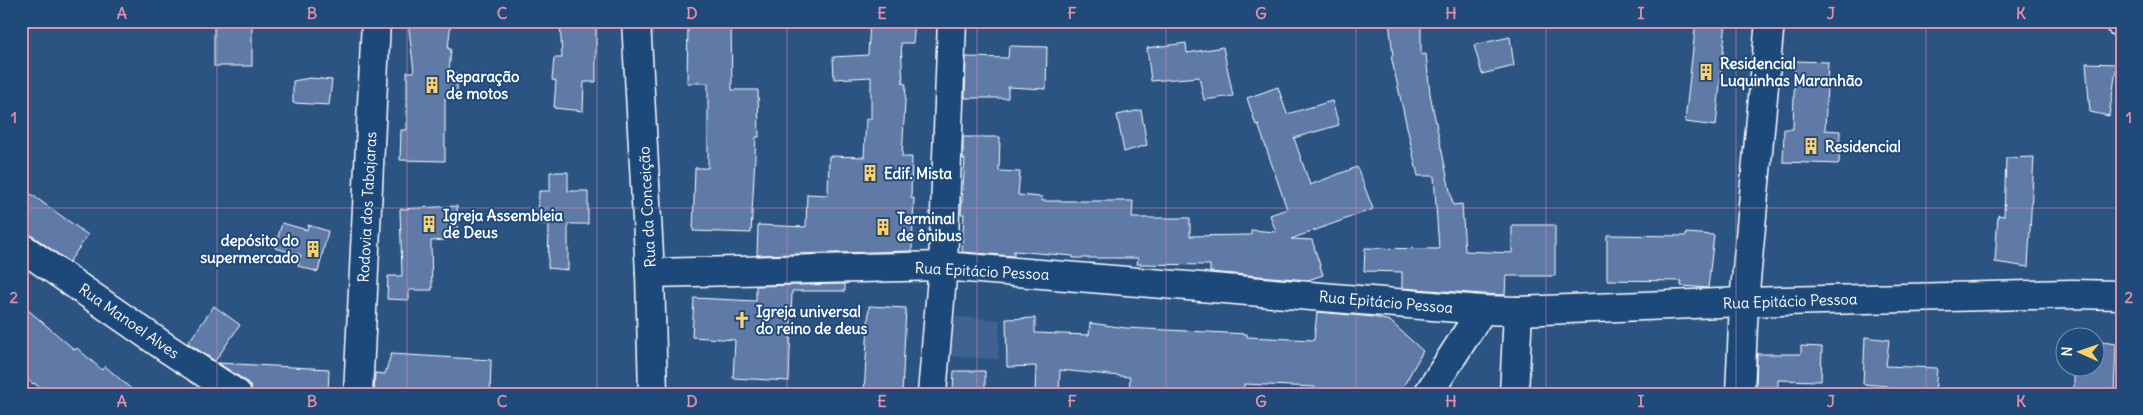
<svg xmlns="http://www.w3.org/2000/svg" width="2143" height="415" font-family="Delius,sans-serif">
<rect width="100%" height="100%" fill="#2c5483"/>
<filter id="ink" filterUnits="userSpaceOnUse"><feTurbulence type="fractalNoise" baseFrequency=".02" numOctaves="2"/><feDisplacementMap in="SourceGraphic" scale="10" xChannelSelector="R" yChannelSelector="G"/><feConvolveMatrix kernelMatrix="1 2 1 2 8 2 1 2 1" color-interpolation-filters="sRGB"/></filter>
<g filter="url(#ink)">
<!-- built -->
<polygon fill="#3f6290" points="947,316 1000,320 998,359 947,356"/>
<!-- building -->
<g fill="#5f7aa7" stroke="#fff">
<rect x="214" y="21" width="38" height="45"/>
<polygon points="408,21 451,21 448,49 451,49 449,72 457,73 457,98 445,98 445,161 400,160 401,130 407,130 407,72 414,72"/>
<polygon points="560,21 596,21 596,82 584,82 583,111 554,108 556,81 552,80 554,58 562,58"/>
<polygon points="688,21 731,21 732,90 758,90 759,137 756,137 751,233 693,231 695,168 708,168 708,83 687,83"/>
<polygon points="870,21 915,21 913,43 901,43 903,84 906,84 902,157 912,157 911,198 914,198 912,251 757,255 758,225 806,227 807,194 828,195 829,156 864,157 866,119 871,119 871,77 834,79 833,57 868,55"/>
<polygon points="1389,21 1421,21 1421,55 1426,54 1430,94 1453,205 1462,204 1465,251 1512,253 1512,225 1555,225 1555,276 1506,276 1505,295 1483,294 1402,288 1402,272 1364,271 1365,248 1439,249 1434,176 1418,176 1391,56 1393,56"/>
<polygon points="1696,21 1726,21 1716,126 1685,122"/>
<polygon points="1510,37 1514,66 1482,74 1474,45"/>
<polygon points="1186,43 1187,53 1223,47 1233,96 1204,100 1199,77 1151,81 1147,48"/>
<polygon points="1009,46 1047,47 1046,89 1008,87 1008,98 965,98 966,57 1008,58"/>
<polygon points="1795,61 1828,62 1825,130 1840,131 1839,164 1783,162 1784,129 1793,129"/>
<polygon points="2086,63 2117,64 2109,116 2090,112"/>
<polygon points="310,78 332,80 329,105 293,103 293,81"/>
<polygon points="1278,87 1287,114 1332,101 1339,125 1294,138 1310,185 1357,167 1373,209 1291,239 1312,240 1323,275 1308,280 1210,272 1210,265 1137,264 1138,258 1073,258 1073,256 1014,251 1014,256 962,252 964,214 961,214 965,159 963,159 963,137 1000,137 999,171 1020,172 1018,195 1042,197 1042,201 1133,201 1132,218 1190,218 1190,236 1251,235 1251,230 1276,232 1270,215 1287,209 1258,124 1256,125 1247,98"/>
<polygon points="1141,110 1147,145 1124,152 1117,115"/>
<polygon points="2034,157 2028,267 1995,262 1998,215 2004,216 2006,158"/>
<polygon points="550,172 568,172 568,191 588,191 588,224 568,224 568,270 548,268 549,224 538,224 539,191 550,191"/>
<polygon points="21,187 88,235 69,262 30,234 21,232"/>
<polygon points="457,206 458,239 431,241 432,290 409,290 409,300 387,299 388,276 402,276 400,209"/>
<polygon points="282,223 307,230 308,225 328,231 318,272 298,266 301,255 275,248"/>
<polygon points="1686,233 1714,235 1708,288 1681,286 1681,281 1607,280 1607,235 1686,236"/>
<polygon points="845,284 845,291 792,291 789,381 733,378 735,340 692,337 694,298 756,301 756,286"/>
<polygon points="21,304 75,350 77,348 102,370 105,366 137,394 48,394 34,383 33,384 21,374"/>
<polygon points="214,306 240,325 215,361 188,343"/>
<polygon points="869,306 906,308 902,394 864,394"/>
<polygon points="1317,312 1374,317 1390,321 1423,351 1399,394 1313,394 1315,387 1244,384 1244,394 1129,394 1130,377 1060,370 1059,394 1035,394 1036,366 1007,367 1006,319 1035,318 1035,333 1089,335 1090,323 1126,328 1247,334 1247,337 1314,340"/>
<polygon points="1865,337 1889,340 1886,366 1937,368 1935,394 1888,394 1887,386 1863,384"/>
<polygon points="2096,341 2116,344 2114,394 2074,394 2074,368 2096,368"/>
<polygon points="1801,346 1822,347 1821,381 1778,380 1778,387 1756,387 1757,354 1801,354"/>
<polygon points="391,354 491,360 490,394 374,394 375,373 385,374"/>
<polygon points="218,363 329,369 328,394 252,394 251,387 246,381"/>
<polygon points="954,371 985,371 985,392 953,392"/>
</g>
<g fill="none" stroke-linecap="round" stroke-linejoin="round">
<!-- minor casing -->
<g stroke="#fff" stroke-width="31">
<g id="minor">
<polyline points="636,21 650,273 653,394"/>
<polyline points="2118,21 2122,21"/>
<polyline points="21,247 168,349 237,394"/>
<polyline points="650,273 943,266 1482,310 1518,311 1744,302 2072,294 2122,295"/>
<polyline points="932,394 943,266 952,21"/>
<polyline points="1428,394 1482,310"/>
<polyline points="1514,394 1518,311"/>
<polyline points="1740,394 1744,302 1770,21"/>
</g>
</g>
<!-- primary casing -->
<g stroke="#fff" stroke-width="31">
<polyline id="primary" points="358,394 376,21"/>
</g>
<!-- minor -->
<use href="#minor" stroke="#1f4a7a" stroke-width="28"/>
<!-- primary -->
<use href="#primary" stroke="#1f4a7a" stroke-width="28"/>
</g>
</g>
<!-- grid -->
<path fill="none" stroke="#e08cad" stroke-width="1" stroke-opacity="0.55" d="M217 21V394M407 21V394M597 21V394M787 21V394M977 21V394M1166 21V394M1356 21V394M1546 21V394M1736 21V394M1926 21V394M21 208H2122"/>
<!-- icons -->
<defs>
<g id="building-bare" transform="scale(1.35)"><path d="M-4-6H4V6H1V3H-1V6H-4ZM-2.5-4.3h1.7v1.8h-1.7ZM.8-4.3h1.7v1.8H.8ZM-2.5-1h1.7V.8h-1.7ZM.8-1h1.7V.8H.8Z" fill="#ffd166" stroke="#1f4a7a" stroke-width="2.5" paint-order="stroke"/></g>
<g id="church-bare" transform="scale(1.35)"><path d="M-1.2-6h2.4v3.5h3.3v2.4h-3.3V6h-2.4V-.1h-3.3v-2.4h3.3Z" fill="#ffd166" stroke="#1f4a7a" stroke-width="2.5" paint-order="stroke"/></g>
</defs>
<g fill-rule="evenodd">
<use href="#building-bare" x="1706" y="72"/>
<use href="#building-bare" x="432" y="85"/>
<use href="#building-bare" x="1811" y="146"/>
<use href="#building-bare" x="870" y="173"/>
<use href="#building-bare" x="429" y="224"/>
<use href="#building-bare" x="883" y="227"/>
<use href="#building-bare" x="313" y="249"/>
<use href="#church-bare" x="742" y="320"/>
</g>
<g text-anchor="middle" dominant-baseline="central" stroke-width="4" stroke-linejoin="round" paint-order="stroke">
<!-- poi labels -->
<g font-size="15" font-weight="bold" fill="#fff" stroke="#1f4a7a" text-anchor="start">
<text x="1720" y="63">Residencial<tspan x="1720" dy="17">Luquinhas Maranhão</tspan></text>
<text x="446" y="76">Reparação<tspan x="446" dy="17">de motos</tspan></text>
<text x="1825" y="146">Residencial</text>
<text x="884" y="173">Edif. Mista</text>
<text x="443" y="215">Igreja Assembleia<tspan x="443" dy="17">de Deus</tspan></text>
<text x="897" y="218">Terminal<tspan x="897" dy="17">de ônibus</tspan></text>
<text x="299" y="240" text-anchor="end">depósito do<tspan x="299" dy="17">supermercado</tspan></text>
<text x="756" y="311">Igreja universal<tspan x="756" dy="17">do reino de deus</tspan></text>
</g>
<!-- street labels -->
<g font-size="15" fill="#fff" stroke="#1f4a7a">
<text transform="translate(367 207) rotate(-87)">Rodovia dos Tabajaras</text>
<text transform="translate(647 207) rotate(-93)">Rua da Conceição</text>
<text transform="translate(982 271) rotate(3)">Rua Epitácio Pessoa</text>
<text transform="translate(1790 301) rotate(-2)">Rua Epitácio Pessoa</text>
<text transform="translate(1386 302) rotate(5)">Rua Epitácio Pessoa</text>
<text transform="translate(129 321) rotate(35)">Rua Manoel Alves</text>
</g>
</g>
<!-- margin -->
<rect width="2143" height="415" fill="none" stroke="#1f4a7a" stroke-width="55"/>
<!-- north arrow -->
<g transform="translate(2080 352) rotate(272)"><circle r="24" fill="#1f4a7a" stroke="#7992af"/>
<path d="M0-4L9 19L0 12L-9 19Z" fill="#ffd166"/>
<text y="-8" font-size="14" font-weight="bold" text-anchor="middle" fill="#ffffff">N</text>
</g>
<rect x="28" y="28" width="2088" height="360" fill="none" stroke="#e08cad" stroke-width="2"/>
<g font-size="16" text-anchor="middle" font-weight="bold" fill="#e08cad">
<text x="122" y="19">A</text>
<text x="312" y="19">B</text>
<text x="502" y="19">C</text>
<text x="692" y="19">D</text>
<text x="882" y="19">E</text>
<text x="1072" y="19">F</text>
<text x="1261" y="19">G</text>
<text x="1451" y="19">H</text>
<text x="1641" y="19">I</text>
<text x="1831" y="19">J</text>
<text x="2021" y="19">K</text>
<text x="14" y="123">1</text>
<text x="2129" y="123">1</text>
<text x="14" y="303">2</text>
<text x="2129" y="303">2</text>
<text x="122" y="407">A</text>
<text x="312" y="407">B</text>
<text x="502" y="407">C</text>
<text x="692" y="407">D</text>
<text x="882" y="407">E</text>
<text x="1072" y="407">F</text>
<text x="1261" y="407">G</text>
<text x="1451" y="407">H</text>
<text x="1641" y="407">I</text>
<text x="1831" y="407">J</text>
<text x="2021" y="407">K</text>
</g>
</svg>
